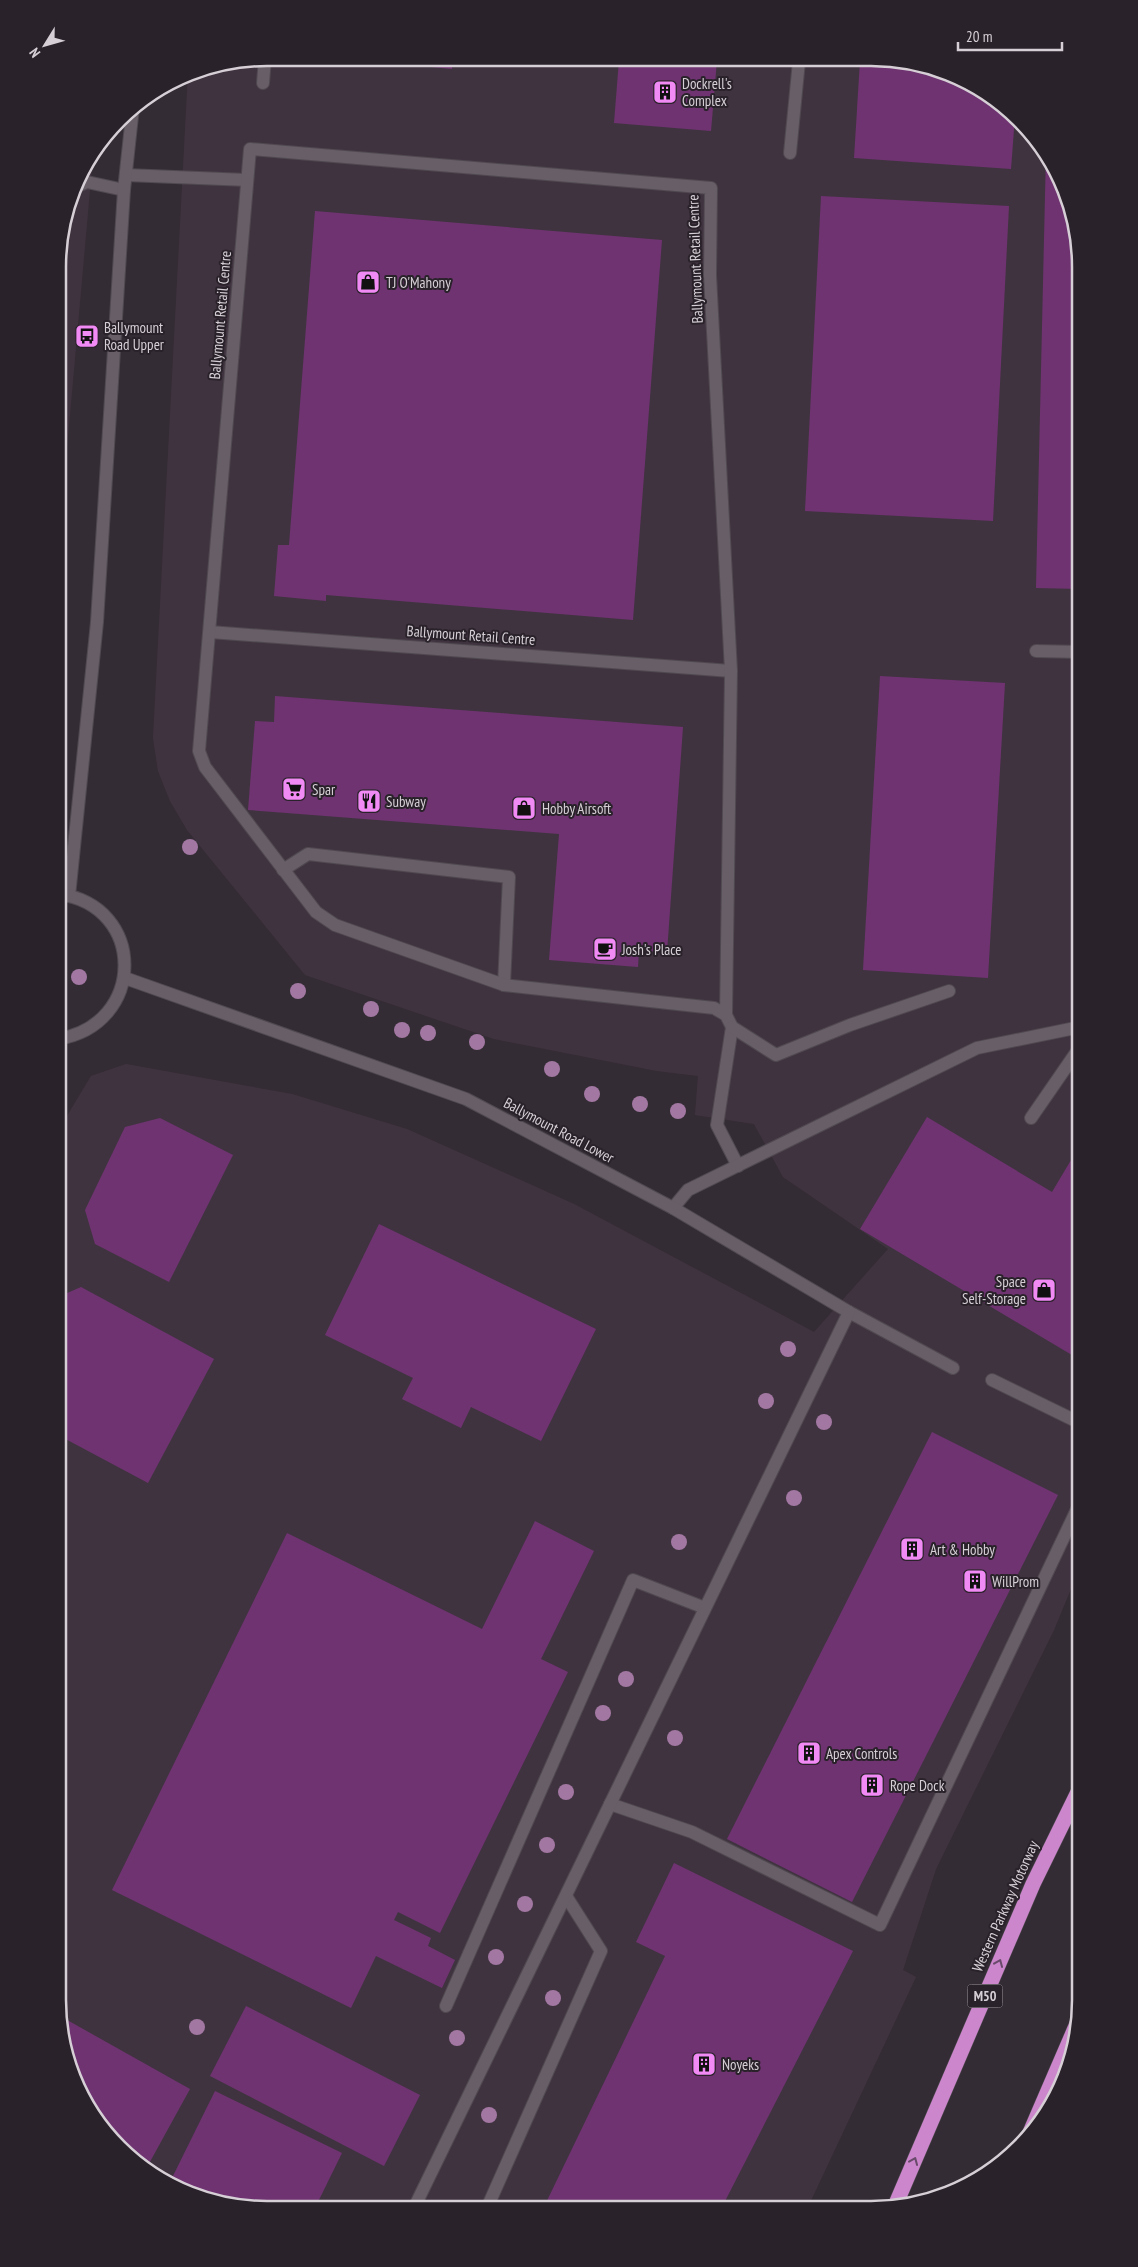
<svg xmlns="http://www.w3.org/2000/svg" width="1138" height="2267" font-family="'PT Sans Narrow',sans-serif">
<rect width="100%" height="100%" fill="#342c34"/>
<!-- built -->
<g fill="#403340">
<polygon points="267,58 911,61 963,79 1009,109 1045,151 1069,200 1080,267 1080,1567 1054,1630 936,1869 903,1970 916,1977 807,2209 240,2208 175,2188 129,2158 93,2116 69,2067 58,2000 58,1131 91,1076 126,1064 292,1094 407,1129 574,1204 814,1332 888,1249 783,1177 754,1124 695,1115 698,1076 657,1071 494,1039 305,975 187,830 170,801 158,771 153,738 188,73"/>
<polygon points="93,156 59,538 59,240 79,174"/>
</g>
<!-- building -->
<g fill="#6f3371">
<polygon points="335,58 453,59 452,69"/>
<polygon points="619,60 717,60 711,131 614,123"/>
<polygon points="860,61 911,61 963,79 1009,109 1015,116 1011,169 854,158"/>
<polygon points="1046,153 1069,200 1080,267 1080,589 1036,588"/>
<polygon points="821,196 1009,206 993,521 805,511"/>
<polygon points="315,211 662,240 633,620 326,595 326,601 274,596 278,545 289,545"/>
<polygon points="880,676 1005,683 988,978 863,970"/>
<polygon points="275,696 683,727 667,953 639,950 638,967 549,960 559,834 248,810 255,721 274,722"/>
<polygon points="927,1117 1052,1192 1080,1145 1080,1352 1077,1358 860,1229"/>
<polygon points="160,1118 233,1155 169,1282 95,1244 85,1210 125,1127"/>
<polygon points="379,1224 596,1329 541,1441 471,1407 461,1428 402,1399 413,1378 325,1335"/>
<polygon points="81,1287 214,1359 148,1483 58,1435 58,1297"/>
<polygon points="932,1432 1058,1495 852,1902 727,1839"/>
<polygon points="535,1521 594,1551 541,1659 568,1672 440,1933 398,1912 394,1920 431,1938 428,1946 455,1960 442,1988 376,1956 351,2008 112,1890 287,1533 482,1629"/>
<polygon points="674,1863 853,1951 721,2209 543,2209 665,1956 636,1942"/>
<polygon points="246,2006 420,2095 384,2166 210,2076"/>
<polygon points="60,2016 190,2089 146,2169 129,2158 93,2116 69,2067"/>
<polygon points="215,2091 342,2153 315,2208 240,2208 175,2188 169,2184"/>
</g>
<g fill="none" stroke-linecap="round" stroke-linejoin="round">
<!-- service casing -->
<g stroke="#504950" stroke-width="14">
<g id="service">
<polyline points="263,83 265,58"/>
<polyline points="790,153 799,61"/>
<polyline points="126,175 247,180"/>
<polyline points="75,187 87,182 124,190"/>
<polyline points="210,632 731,671"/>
<polyline points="1036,651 1080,652"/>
<polyline points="283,870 308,854 509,877 504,985"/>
<polyline points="726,1015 731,671 710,275 711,188 250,149 199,751 205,767 316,912 335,925 504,985 714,1008 726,1015 732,1027 717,1125 738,1166"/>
<polyline points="732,1027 776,1055 850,1025 949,991"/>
<polyline points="1031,1118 1080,1047"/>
<polyline points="673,1208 688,1190 977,1048 1080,1027"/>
<polyline points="992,1380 1080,1423"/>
<polyline points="610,1804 692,1832 880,1925 1080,1503"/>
<polyline points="446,2006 633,1580 705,1608"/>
<polyline points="487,2208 601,1951 566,1896"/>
</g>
</g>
<!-- minor casing -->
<g stroke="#504950" stroke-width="14">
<g id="minor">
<polyline points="125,978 466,1099 673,1208 849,1312 953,1368"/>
<polyline points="414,2208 849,1312"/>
</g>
</g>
<!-- tertiary casing -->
<g stroke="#504950" stroke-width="14">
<g id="tertiary">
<polyline points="69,896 97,622 124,190 133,107"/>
<path d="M58 1039C146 1025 147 906 59 894"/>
</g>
</g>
<!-- motorway casing -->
<g stroke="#504950" stroke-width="16">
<g id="motorway">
<polyline points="1029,2135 1079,2019"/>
<polyline points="895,2206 1033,1884 1080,1788"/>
</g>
</g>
<!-- service -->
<use href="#service" stroke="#675e67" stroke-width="12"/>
<!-- minor -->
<use href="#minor" stroke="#675e67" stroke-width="12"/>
<!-- tertiary -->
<use href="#tertiary" stroke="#675e67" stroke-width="12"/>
<!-- motorway -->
<use href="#motorway" stroke="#cb86cc" stroke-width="15"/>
</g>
<!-- trees -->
<g fill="#a278a2">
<circle cx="190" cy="847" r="8"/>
<circle cx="79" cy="977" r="8"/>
<circle cx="298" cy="991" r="8"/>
<circle cx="371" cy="1009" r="8"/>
<circle cx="402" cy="1030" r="8"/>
<circle cx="428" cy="1033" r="8"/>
<circle cx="477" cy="1042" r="8"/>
<circle cx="552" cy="1069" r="8"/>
<circle cx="592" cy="1094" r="8"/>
<circle cx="640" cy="1104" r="8"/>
<circle cx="678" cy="1111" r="8"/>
<circle cx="788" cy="1349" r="8"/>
<circle cx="766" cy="1401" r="8"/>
<circle cx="824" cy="1422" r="8"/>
<circle cx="794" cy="1498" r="8"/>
<circle cx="679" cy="1542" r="8"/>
<circle cx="626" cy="1679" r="8"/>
<circle cx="603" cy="1713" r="8"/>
<circle cx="675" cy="1738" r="8"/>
<circle cx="566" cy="1792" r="8"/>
<circle cx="547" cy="1845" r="8"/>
<circle cx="525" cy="1904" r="8"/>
<circle cx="496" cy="1957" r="8"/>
<circle cx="553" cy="1998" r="8"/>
<circle cx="197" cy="2027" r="8"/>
<circle cx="457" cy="2038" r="8"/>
<circle cx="489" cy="2115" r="8"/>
</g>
<!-- one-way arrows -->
<defs><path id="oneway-chevron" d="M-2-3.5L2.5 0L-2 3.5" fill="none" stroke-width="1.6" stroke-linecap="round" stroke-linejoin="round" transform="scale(1.25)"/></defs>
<g stroke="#6a4a6b">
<use href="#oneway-chevron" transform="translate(999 1963) rotate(-67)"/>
<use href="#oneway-chevron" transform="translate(914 2161) rotate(-67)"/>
</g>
<!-- icons -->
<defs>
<g id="building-square" transform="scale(1.25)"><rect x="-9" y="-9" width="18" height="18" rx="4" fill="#f18af4" stroke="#2a222a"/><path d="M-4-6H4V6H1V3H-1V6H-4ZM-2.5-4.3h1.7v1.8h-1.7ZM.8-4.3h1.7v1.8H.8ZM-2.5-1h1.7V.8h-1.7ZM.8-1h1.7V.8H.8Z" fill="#111"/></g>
<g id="shop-square" transform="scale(1.25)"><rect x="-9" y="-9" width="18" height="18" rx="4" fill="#f18af4" stroke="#2a222a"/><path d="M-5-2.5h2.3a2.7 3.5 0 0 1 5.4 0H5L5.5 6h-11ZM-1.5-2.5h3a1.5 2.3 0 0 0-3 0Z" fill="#111"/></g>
<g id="bus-square" transform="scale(1.25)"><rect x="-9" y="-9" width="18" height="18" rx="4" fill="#f18af4" stroke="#2a222a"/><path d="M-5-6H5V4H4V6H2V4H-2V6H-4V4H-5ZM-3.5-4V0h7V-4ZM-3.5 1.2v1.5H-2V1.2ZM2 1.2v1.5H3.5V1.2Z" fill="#111"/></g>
<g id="supermarket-square" transform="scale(1.25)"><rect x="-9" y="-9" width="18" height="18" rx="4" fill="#f18af4" stroke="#2a222a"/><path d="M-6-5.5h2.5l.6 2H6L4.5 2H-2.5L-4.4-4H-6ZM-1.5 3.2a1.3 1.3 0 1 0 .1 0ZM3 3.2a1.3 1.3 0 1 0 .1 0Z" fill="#111"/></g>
<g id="restaurant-square" transform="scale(1.25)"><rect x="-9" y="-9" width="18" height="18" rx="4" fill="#f18af4" stroke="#2a222a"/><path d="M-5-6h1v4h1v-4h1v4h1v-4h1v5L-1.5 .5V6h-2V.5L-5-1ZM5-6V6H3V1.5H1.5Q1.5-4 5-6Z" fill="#111"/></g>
<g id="cafe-square" transform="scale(1.25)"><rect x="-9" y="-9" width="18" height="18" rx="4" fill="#f18af4" stroke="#2a222a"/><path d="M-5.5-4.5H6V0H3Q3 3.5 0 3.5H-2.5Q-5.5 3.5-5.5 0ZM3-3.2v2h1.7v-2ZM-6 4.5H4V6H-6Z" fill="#111"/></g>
</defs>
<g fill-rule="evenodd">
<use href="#building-square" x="665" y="92"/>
<use href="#shop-square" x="368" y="282"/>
<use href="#bus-square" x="87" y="336"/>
<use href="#supermarket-square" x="294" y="789"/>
<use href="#restaurant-square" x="369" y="801"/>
<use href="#shop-square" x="524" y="808"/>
<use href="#cafe-square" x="605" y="949"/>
<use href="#shop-square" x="1044" y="1290"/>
<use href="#building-square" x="912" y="1549"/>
<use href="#building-square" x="975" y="1581"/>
<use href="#building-square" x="809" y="1753"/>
<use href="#building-square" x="872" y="1785"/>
<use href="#building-square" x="704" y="2064"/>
</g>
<g text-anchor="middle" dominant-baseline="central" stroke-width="4" stroke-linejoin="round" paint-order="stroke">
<!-- shield labels -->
<rect fill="#2a222a" stroke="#a29ca2" stroke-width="1" x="967.5" y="1984.5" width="35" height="23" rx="4"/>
<g font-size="14" font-weight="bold" fill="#d6d0d6">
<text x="985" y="1996">M50</text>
</g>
<!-- poi labels -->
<g font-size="15" fill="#d6d0d6" stroke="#2a222a" text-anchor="start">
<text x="682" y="83">Dockrell's<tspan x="682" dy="17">Complex</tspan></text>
<text x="386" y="282">TJ O'Mahony</text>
<text x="104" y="327">Ballymount<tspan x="104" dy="17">Road Upper</tspan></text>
<text x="312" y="789">Spar</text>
<text x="386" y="801">Subway</text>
<text x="542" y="808">Hobby Airsoft</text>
<text x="622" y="949">Josh's Place</text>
<text x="1026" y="1281" text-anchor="end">Space<tspan x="1026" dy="17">Self-Storage</tspan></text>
<text x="930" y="1549">Art &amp; Hobby</text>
<text x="992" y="1581">WillProm</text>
<text x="826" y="1753">Apex Controls</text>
<text x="890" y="1785">Rope Dock</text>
<text x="722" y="2064">Noyeks</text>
</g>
<!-- street labels -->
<g font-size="15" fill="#d6d0d6" stroke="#2a222a">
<text transform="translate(695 259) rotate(-92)">Ballymount Retail Centre</text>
<text transform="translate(220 315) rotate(-85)">Ballymount Retail Centre</text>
<text transform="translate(471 635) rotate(4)">Ballymount Retail Centre</text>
<text transform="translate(559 1130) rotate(28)">Ballymount Road Lower</text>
<text transform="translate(1005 1906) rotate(-66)">Western Parkway Motorway</text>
</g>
</g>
<!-- crop -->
<path d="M0 0H1138V2267H0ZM267 66H871A201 201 0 0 1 1072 267V2000A201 201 0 0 1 871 2201H267A201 201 0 0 1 66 2000V267A201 201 0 0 1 267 66Z" fill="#2a222a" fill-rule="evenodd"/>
<path fill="none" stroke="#d6d0d6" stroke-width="2.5" d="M267 66H871A201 201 0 0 1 1072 267V2000A201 201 0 0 1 871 2201H267A201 201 0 0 1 66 2000V267A201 201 0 0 1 267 66Z"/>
<!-- north arrow -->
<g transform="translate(45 45) rotate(233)" stroke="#2a222a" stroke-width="4" paint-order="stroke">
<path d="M0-4L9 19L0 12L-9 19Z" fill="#d6d0d6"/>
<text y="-8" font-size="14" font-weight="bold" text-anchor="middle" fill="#d6d0d6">N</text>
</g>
<!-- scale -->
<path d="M958 42v8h104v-8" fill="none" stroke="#d6d0d6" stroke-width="2.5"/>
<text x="966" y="42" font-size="15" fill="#d6d0d6" stroke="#2a222a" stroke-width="4" paint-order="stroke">20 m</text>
</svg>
